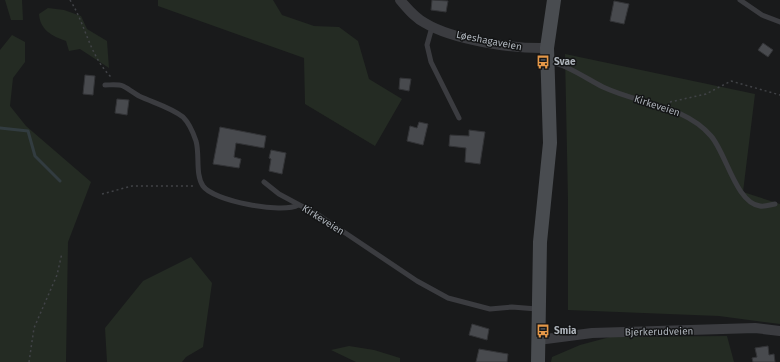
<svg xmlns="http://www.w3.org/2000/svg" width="780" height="362" font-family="'Fira Sans',sans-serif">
<rect width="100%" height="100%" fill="#191a1b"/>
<!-- green -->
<g fill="#242b23">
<polygon points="5,0 22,0 23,20 11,20"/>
<polygon points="158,0 273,0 282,15 314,26 339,27 358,41 369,79 402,99 375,146 305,104 304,58 158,6"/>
<path d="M48 8 64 10 81 16 87 29 107 41 109 68 80 49 69 51 66 41C52 36 40 30 39 14Z"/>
<polygon points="12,35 25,42 25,62 13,78 10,106 26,126 91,182 68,242 66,362 0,362 0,50"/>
<polygon points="565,54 755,94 743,192 780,204 780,324 719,316 568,310 568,200"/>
<polygon points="191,257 212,283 203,347 186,357 182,362 107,362 105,328 143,281"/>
<polygon points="727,336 734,362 551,362 552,357 580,345 610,337"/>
<polygon points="349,346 374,350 400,358 400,362 356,362 331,350"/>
</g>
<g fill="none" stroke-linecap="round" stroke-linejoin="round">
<!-- stream -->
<polyline stroke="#323c40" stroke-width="3" points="0,128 28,131 35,156 60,181"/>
</g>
<!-- building -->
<g fill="#484a4e" stroke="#333437">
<polygon points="432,0 448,1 446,12 431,10"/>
<polygon points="614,1 629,4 624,24 610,21"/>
<polygon points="763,43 773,50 768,57 758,50"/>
<polygon points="85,75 95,76 93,95 83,94"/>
<polygon points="400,78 411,79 409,91 399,89"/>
<polygon points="117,99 129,100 127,115 115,113"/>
<polygon points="419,122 428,124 423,145 407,141 410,126 417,128"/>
<polygon points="220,127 266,136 264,148 236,143 234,157 241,159 239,168 213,164"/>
<polygon points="469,130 485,132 480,164 465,162 466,148 449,146 450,135 469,136"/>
<polygon points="271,150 286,153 282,174 269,171 271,159 269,158"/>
<polygon points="472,324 489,329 487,340 469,335"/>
<polygon points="768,346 769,355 774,354 775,362 753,362 752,358 757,357 755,348"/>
<polygon points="479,349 508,354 507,362 476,362"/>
</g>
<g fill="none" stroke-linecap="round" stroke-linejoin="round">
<!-- path -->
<g stroke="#414347" stroke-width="1.5" stroke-dasharray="2 3" stroke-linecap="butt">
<path d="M70 0C86 25 89 55 111 77"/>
<polyline points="670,102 706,94 731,81 780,95"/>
<polyline points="102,194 132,186 195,186"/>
<polyline points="29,362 34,328 57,275 62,253"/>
</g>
<!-- service -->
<g stroke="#3b3c40" stroke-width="5">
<polyline points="740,0 762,15 780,22"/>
<polyline points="432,27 427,45 431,62 459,118"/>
<path d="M548 63C562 61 590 81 603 87 639 104 684 105 711 136 726 153 736 203 760 206 764 207 770 205 775 204"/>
<path d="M105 85C111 85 118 84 123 86 129 89 134 93 139 96 154 103 170 107 183 117 190 124 193 132 196 141 200 155 195 174 203 186 213 201 283 214 298 205"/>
<polyline points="264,182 279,194 320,216 417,281 448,298 490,309 512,307 537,309"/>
</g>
<!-- minor -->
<g stroke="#3b3c40" stroke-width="10">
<path d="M400 0C408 9 415 18 425 23 453 40 514 49 547 48"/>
<polyline points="538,340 592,333 755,328 780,331"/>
</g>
<!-- secondary -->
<polyline stroke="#494c50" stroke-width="14" points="538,362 540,242 550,143 547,48 554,0"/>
</g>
<!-- icons -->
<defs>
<g id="bus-bare" transform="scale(1.08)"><path d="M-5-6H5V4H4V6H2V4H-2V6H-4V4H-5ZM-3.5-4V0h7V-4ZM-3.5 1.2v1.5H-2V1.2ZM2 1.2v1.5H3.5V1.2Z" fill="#e59848" stroke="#141516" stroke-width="2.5" paint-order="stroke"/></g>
</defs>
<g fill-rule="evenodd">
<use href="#bus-bare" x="543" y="62"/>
<use href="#bus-bare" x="543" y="331"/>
</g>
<g text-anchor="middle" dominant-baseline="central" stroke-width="3" stroke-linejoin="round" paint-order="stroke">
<!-- street labels -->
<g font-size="10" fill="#adb3ba" stroke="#141516">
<text transform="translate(489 41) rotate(11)">Løeshagaveien</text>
<text transform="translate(657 106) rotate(18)">Kirkeveien</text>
<text transform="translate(323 220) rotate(32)">Kirkeveien</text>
<text transform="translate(659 332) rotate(-1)">Bjerkerudveien</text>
</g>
<!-- poi labels -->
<g font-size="10" font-weight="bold" fill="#adb3ba" stroke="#141516" text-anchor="start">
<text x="554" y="62">Svae</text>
<text x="554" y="331">Smia</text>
</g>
</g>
</svg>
